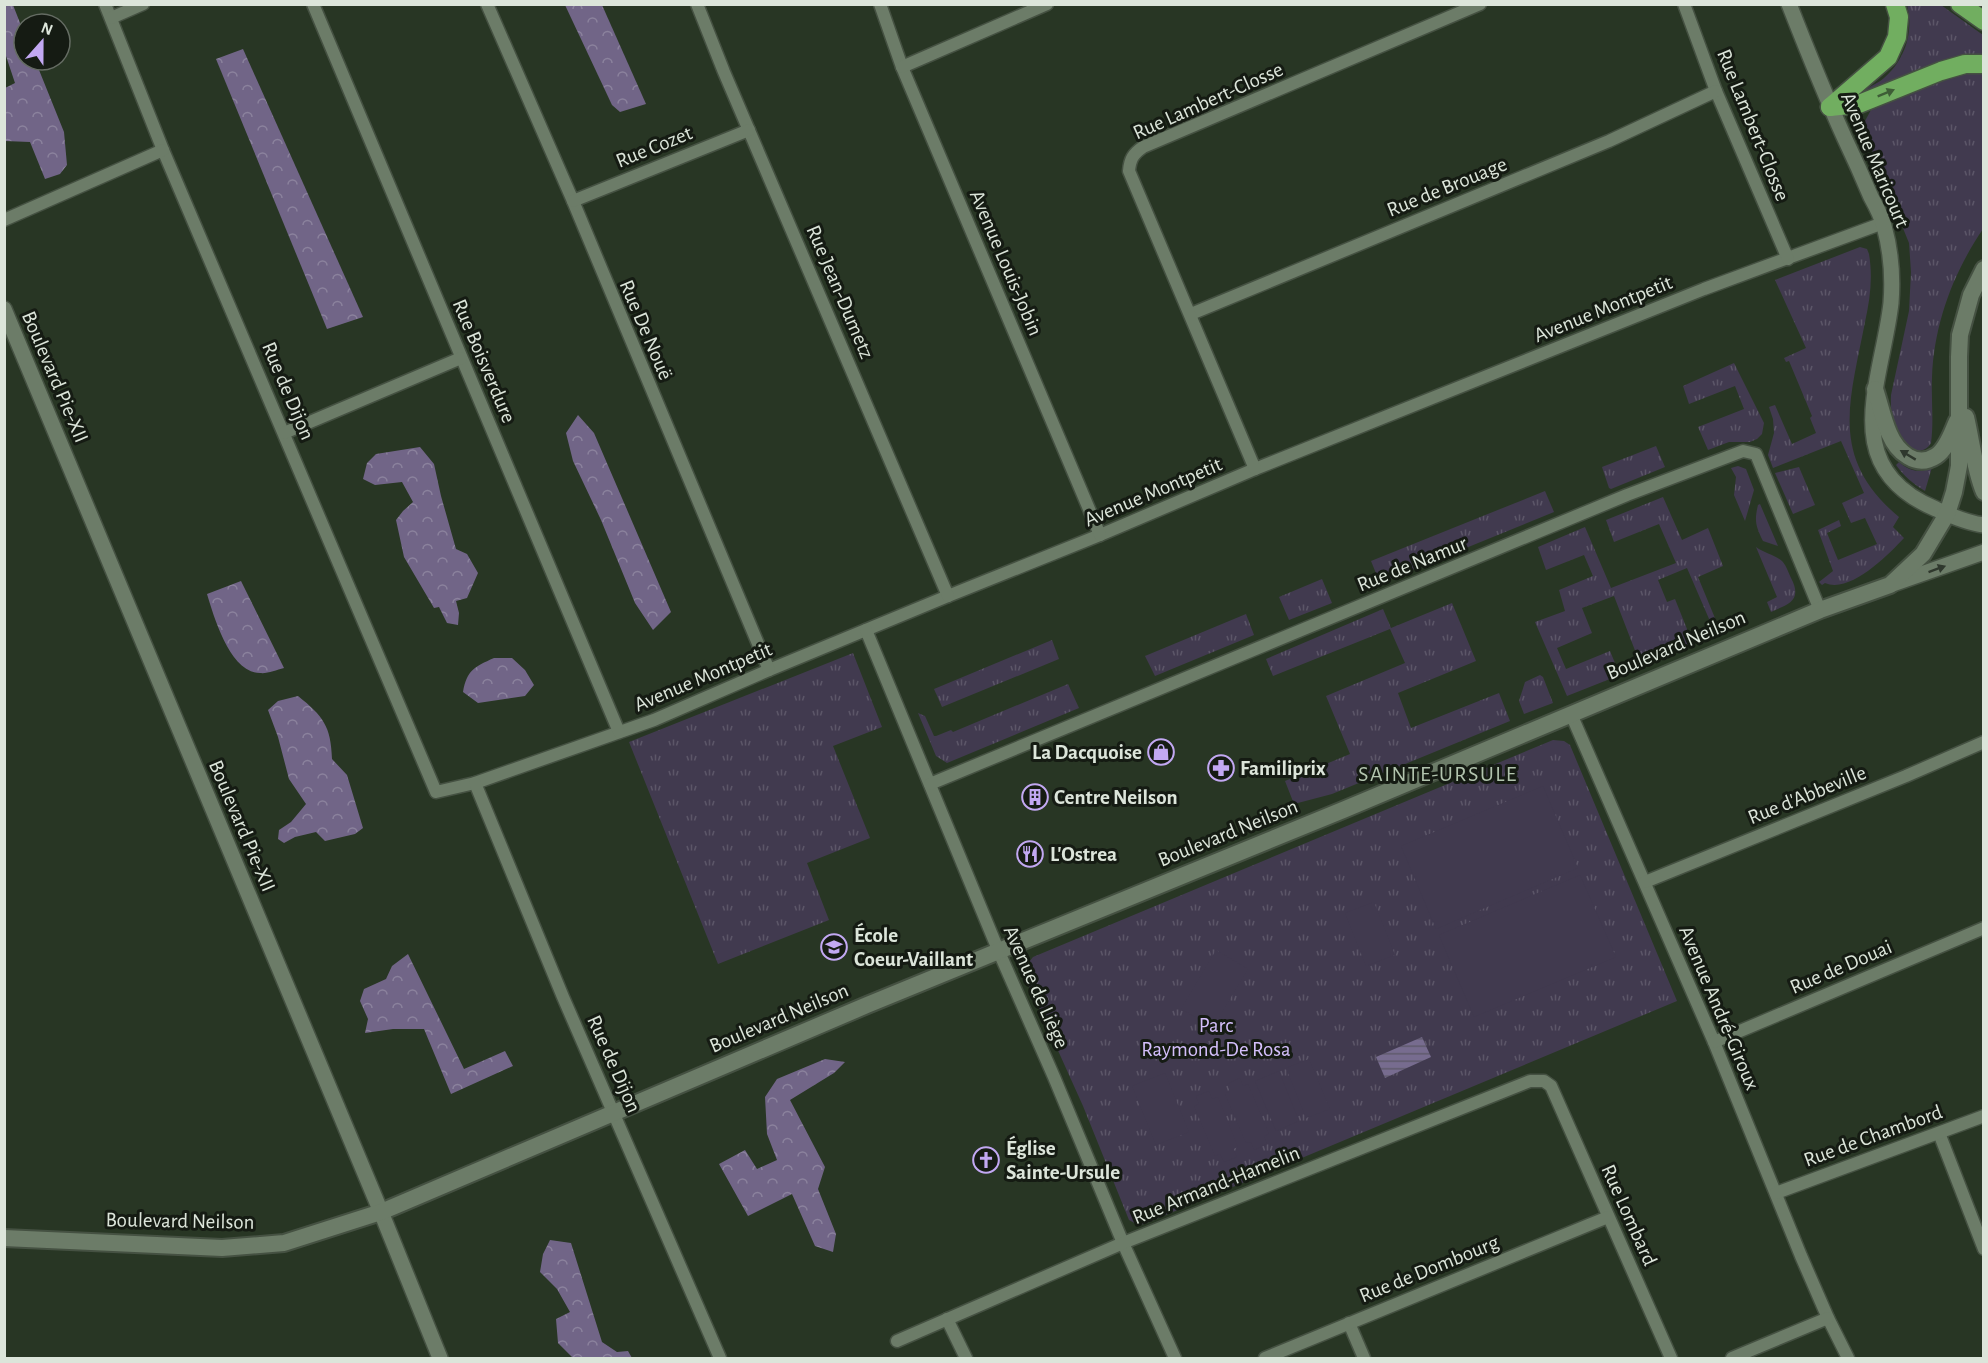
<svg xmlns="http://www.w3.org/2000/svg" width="1988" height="1363" font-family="'Alegreya Sans',sans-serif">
<defs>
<pattern id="grass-tufts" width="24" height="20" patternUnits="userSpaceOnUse" patternTransform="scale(1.5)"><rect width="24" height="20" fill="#413a4f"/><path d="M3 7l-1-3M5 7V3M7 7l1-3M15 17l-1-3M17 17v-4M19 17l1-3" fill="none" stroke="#5c5668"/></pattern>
<pattern id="forest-crowns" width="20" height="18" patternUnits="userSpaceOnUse" patternTransform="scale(1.5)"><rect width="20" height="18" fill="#716587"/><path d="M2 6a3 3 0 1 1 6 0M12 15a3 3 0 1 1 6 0" fill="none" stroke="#8b829d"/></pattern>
<pattern id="water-rules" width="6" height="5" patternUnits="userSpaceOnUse" patternTransform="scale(1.5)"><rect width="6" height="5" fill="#776c8f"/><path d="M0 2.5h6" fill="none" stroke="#5f5a6c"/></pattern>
</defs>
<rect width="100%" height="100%" fill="#283624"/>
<!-- grass -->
<g fill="url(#grass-tufts)">
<path d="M1907 5H1941L1983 35V57L1860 95 1859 92C1867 88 1877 84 1884 78 1905 60 1914 32 1907 5Z"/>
<path d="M1983 71V229C1953 273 1934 324 1932 377 1931 399 1934 421 1931 443 1925 453 1917 451 1907 449 1895 428 1890 420 1891 395L1909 311 1911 272 1909 243 1864 132 1865 121 1872 108 1947 74Z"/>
<path d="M1860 247 1867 249 1869 254C1873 278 1870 299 1865 322 1850 401 1828 458 1899 517L1893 527 1904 538C1888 555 1850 594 1825 583L1822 585 1819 582 1833 571 1818 530 1839 520 1841 526 1827 533 1838 560 1877 544 1865 518 1851 523 1842 503 1864 493 1841 441 1773 468 1768 455 1774 433 1773 419 1769 407 1775 405 1792 444 1816 433 1810 418 1812 416 1789 361 1786 362 1784 358 1806 348 1775 280Z"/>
<polygon points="1734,363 1764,423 1762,434 1757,439 1750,442 1729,442 1708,450 1698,427 1744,409 1735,386 1689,404 1683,386"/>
<polygon points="1656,446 1665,467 1611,489 1609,488 1602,467"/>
<path d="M1899 462C1909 471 1920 474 1932 467L1925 491C1913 484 1904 476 1896 465Z"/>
<polygon points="1738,466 1746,469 1754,490 1745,521 1734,495 1736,477 1731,468"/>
<polygon points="1799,467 1815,505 1793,514 1775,473"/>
<polygon points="1545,491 1554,512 1380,583 1371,561"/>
<polygon points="1663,497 1682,540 1708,528 1723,566 1698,577 1717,623 1729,618 1734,627 1716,635 1687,568 1658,580 1667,602 1675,599 1693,644 1641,666 1614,596 1582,608 1592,633 1557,648 1566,669 1610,651 1620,675 1567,696 1535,622 1565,611 1559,590 1593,576 1584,555 1546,570 1538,547 1585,527 1611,588 1676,563 1659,524 1614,542 1606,520"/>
<path d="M1760 504 1778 546 1763 541C1756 526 1754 522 1758 505Z"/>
<path d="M1756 547C1764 553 1775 555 1782 561 1786 565 1789 574 1791 578 1803 601 1788 604 1771 612L1767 602 1777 597Z"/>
<polygon points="1322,579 1332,603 1289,620 1279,597"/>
<polygon points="1452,603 1476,661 1398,693 1411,728 1499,693 1510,721 1332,794 1294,804 1285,781 1350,754 1326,696 1405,663 1390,629 1273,676 1266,659 1383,609 1391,628"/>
<polygon points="1246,614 1254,635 1155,676 1145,656"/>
<polygon points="1052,640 1059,659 942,707 934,689"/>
<polygon points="853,653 882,727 833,746 870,838 807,863 829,920 718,964 629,742"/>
<polygon points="1540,675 1543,677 1553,703 1524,714 1519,701 1525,682"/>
<polygon points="1068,684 1079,708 947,763 936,756 918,713 925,716 934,736 936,736 951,730 953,732"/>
<polygon points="1553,740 1564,741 1570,745 1677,1001 1144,1224 1138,1225 1129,1220 1083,1106 1024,975 1025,967 1033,957"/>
</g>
<!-- forest -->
<g fill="url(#forest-crowns)">
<polygon points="5,4 13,5 24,33 24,60 35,60 64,132 67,165 60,174 45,179 30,142 5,141 5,88 15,83 5,53"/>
<polygon points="565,5 602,5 646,104 620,112 612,105"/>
<polygon points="243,49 363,317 327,329 216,59"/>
<polygon points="578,415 594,433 671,612 653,630 635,603 601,520 573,461 566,433"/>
<polygon points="420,447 434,464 441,496 456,549 467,554 478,573 467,598 456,601 459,613 458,625 447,623 439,607 434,608 404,557 396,520 403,511 413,502 402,482 375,485 363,479 367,463 376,454"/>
<path d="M241 581 284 668C276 670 267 674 260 673 230 673 214 617 207 594Z"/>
<path d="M494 658H512L525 670 534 685 525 696 478 703 463 692C467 670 474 667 494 658Z"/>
<path d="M298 696C323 716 331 726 332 759L347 775 363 828 355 834 325 841 316 832 295 837 284 843 278 839 279 830 291 822 306 804 289 779 278 737 268 710 278 701Z"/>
<polygon points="408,954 464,1069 505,1051 513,1066 451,1094 424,1029 393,1029 365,1033 368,1019 360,1001 364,989 386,979 392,966"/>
<polygon points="825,1059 845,1062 834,1073 790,1100 825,1167 818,1189 836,1234 833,1252 815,1246 792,1194 748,1216 719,1164 745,1150 757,1169 777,1160 767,1134 765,1097 777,1079"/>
<polygon points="550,1240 571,1243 602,1342 617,1352 628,1351 632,1358 573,1358 558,1343 556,1319 570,1312 557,1289 540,1272 543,1254"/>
</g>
<!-- pitch -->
<g fill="#413a4f">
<polygon points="1543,786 1578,868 1436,929 1401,846"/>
<polygon points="1580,875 1616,957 1474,1017 1439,935"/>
<polygon points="1374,902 1395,955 1366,966 1345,913"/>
<polygon points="1216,950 1248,969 1213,1027 1181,1009"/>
<polygon points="1309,1059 1330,1109 1306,1118 1286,1068"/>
<polygon points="1279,1071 1299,1121 1276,1131 1255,1081"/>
<polygon points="1165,1073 1189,1132 1156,1145 1132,1086"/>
<polygon points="1240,1078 1243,1086 1248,1084 1269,1134 1264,1136 1267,1144 1254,1150 1251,1142 1246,1143 1225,1094 1230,1091 1227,1084"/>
<polygon points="1209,1091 1212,1099 1218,1097 1238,1147 1233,1149 1237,1157 1224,1162 1220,1154 1215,1156 1194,1106 1199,1104 1196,1096"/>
</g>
<!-- water -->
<polygon fill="url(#water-rules)" points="1422,1037 1431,1057 1385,1078 1376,1057"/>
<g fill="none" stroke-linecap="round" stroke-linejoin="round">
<!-- minor casing -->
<g stroke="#455142" stroke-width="15">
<g id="minor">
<polyline points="105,4 163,150 436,792 475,783 654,720 769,670 948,596 1100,535 1255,469 1704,289 1883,223"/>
<polyline points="313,4 619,732"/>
<polyline points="487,4 573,201 769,670"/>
<polyline points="697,4 724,72 948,596"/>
<polyline points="880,4 902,67 1100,535"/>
<polyline points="1684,4 1716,91 1788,259"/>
<polyline points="111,18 143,4"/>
<polyline points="902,67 1047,4"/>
<polyline points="573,201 749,130"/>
<polyline points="4,220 163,150"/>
<polyline points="1191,314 1609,141 1716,91"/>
<polyline points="284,433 461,358"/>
<path d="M1255 469 1129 171C1130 159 1133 154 1143 147L1480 4"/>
<polyline points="866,630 999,952 1054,1077 1123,1243 1175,1358"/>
<polyline points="1571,714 1714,1042 1801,1256 1828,1318 1848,1358"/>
<polyline points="475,783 563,997 720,1358"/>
<polyline points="930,784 1627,495 1743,451 1756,454 1820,610"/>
<polyline points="1645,882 1906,776 1984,742"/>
<polyline points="1714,1042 1984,928"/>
<polyline points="1939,1133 1984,1249"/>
<polyline points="1776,1193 1984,1116"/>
<polyline points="947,1319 966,1358"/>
<polyline points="1349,1323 1364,1358"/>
<polyline points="897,1341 1123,1243 1530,1081 1544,1081 1551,1086 1671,1358"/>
<polyline points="1265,1358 1608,1217"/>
<polyline points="1732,1358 1828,1318"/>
</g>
</g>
<!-- tertiary casing -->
<g stroke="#455142" stroke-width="18">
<g id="tertiary">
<path d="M1789 4C1807 50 1825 95 1845 139 1854 158 1863 178 1871 197 1876 206 1881 216 1884 226 1891 251 1893 277 1891 303 1882 382 1836 467 1936 509 1951 516 1967 523 1984 525"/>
<polyline points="4,309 381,1212 440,1358"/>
<polyline points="1890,585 1984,552"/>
</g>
</g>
<!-- secondary casing -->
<g stroke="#455142" stroke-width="20">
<g id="secondary">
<path d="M1875 389C1880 404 1883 419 1889 433 1897 452 1916 469 1936 456 1947 449 1952 432 1957 421"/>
<path d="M1966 417C1972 442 1974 468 1984 492"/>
<polyline points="4,1238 222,1248 284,1243 381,1212 867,1005 1343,810 1820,610 1890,585 1923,554 1947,514 1954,492 1959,466 1959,357 1960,335 1971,295 1984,269"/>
</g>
</g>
<!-- motorway casing -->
<g stroke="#455142" stroke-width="21">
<g id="motorway">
<polyline points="1960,4 1984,21"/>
<polyline points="1830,107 1859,104 1941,71 1965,64 1984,64"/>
<polyline points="1830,107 1888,57 1897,37 1899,17 1895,4"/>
</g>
</g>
<!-- minor -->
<use href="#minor" stroke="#6c7c68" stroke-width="12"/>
<!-- tertiary -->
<use href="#tertiary" stroke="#6c7c68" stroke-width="15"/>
<!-- secondary -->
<use href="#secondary" stroke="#6c7c68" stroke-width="16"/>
<!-- motorway -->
<use href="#motorway" stroke="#71ae60" stroke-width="18"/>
</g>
<!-- one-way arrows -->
<defs><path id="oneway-solid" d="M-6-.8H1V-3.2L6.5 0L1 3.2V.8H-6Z" transform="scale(1.5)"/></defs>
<use fill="#3e5d36" href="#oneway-solid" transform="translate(1886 93) rotate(-22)"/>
<g fill="#2f382d">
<use href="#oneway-solid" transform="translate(1908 455) rotate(-149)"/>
<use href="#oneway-solid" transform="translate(1937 569) rotate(-20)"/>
</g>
<!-- icons -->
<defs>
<g id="shop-ring" transform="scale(1.35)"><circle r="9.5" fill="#151b13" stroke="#c2a8f2" stroke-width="1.5"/><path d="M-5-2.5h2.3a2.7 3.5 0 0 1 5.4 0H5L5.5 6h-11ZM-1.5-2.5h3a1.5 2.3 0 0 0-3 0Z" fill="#c2a8f2"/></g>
<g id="pharmacy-ring" transform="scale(1.35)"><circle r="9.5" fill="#151b13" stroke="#c2a8f2" stroke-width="1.5"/><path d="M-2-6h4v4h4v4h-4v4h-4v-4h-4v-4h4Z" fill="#c2a8f2"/></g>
<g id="building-ring" transform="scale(1.35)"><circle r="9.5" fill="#151b13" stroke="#c2a8f2" stroke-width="1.5"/><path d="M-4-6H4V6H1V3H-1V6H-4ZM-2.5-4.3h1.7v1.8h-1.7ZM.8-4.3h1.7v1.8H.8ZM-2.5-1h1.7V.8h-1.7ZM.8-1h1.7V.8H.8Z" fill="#c2a8f2"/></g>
<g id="restaurant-ring" transform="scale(1.35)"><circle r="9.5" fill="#151b13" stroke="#c2a8f2" stroke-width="1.5"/><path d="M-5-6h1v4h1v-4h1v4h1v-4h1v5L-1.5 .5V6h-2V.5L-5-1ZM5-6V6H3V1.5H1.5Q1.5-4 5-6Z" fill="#c2a8f2"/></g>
<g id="school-ring" transform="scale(1.35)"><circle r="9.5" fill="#151b13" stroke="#c2a8f2" stroke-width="1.5"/><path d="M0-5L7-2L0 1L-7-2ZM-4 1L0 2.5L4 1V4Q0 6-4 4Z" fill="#c2a8f2"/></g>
<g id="church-ring" transform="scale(1.35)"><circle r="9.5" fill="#151b13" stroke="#c2a8f2" stroke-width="1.5"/><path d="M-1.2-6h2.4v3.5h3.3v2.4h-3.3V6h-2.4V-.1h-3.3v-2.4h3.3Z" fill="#c2a8f2"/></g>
</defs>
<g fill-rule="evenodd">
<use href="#shop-ring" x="1161" y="752"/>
<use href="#pharmacy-ring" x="1221" y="768"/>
<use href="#building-ring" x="1035" y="797"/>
<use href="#restaurant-ring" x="1030" y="854"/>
<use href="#school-ring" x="834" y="947"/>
<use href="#church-ring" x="986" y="1160"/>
</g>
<g text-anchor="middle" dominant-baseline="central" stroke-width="6" stroke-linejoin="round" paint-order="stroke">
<!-- street labels -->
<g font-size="21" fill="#dce5da" stroke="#151b13">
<text transform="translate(1208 101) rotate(-24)">Rue Lambert-Closse</text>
<text transform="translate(1753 125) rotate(68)">Rue Lambert-Closse</text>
<text transform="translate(654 147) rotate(-22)">Rue Cozet</text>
<text transform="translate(1875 160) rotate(67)">Avenue Maricourt</text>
<text transform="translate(1447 187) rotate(-22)">Rue de Brouage</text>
<text transform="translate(1006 263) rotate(67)">Avenue Louis-Jobin</text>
<text transform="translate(840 292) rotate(67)">Rue Jean-Dumetz</text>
<text transform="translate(1603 309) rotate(-22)">Avenue Montpetit</text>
<text transform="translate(646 330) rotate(67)">Rue De Nouë</text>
<text transform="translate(484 361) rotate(67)">Rue Boisverdure</text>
<text transform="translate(55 377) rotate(67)">Boulevard Pie-XII</text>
<text transform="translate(288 391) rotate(67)">Rue de Dijon</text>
<text transform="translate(1153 492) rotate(-23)">Avenue Montpetit</text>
<text transform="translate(1412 564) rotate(-22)">Rue de Namur</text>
<text transform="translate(1676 645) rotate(-23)">Boulevard Neilson</text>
<text transform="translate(703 677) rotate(-23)">Avenue Montpetit</text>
<text transform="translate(1807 795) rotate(-22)">Rue d'Abbeville</text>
<text transform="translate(242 826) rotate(67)">Boulevard Pie-XII</text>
<text transform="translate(1228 833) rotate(-22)">Boulevard Neilson</text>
<text transform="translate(1841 967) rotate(-23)">Rue de Douai</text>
<text transform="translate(1036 987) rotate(66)">Avenue de Liège</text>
<text transform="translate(1719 1008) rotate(67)">Avenue André-Giroux</text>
<text transform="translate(779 1018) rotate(-23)">Boulevard Neilson</text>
<text transform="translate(614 1064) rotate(66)">Rue de Dijon</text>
<text transform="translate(1873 1136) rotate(-20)">Rue de Chambord</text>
<text transform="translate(1216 1185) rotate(-22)">Rue Armand-Hamelin</text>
<text transform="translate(1629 1215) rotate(66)">Rue Lombard</text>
<text transform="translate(180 1221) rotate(1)">Boulevard Neilson</text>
<text transform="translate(1429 1269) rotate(-22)">Rue de Dombourg</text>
</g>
<!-- poi labels -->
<g font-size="21" font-weight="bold" fill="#dce5da" stroke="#151b13" text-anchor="start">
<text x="1142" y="752" text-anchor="end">La Dacquoise</text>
<text x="1240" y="768">Familiprix</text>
<text x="1054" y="797">Centre Neilson</text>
<text x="1050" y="854">L'Ostrea</text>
<text x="854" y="935">École<tspan x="854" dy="24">Coeur-Vaillant</tspan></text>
<text x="1006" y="1148">Église<tspan x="1006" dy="24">Sainte-Ursule</tspan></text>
</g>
<!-- park labels -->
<g font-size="21" fill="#d4bffb" stroke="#151b13">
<text x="1216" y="1025">Parc<tspan x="1216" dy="24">Raymond-De Rosa</tspan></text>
</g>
<!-- neighbourhood labels -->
<g font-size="22" letter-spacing="1.5" fill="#b2c4ae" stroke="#151b13">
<text x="1438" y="774">SAINTE-URSULE</text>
</g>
</g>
<!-- border -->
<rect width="1988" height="1363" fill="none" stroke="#dce5da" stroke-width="12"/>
<!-- north arrow -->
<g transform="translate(42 42) rotate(21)"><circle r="28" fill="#151b13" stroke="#656c63" stroke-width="1.5"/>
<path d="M0-4.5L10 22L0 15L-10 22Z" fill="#c2a8f2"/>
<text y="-9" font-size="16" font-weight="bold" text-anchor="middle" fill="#dce5da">N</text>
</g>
</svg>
